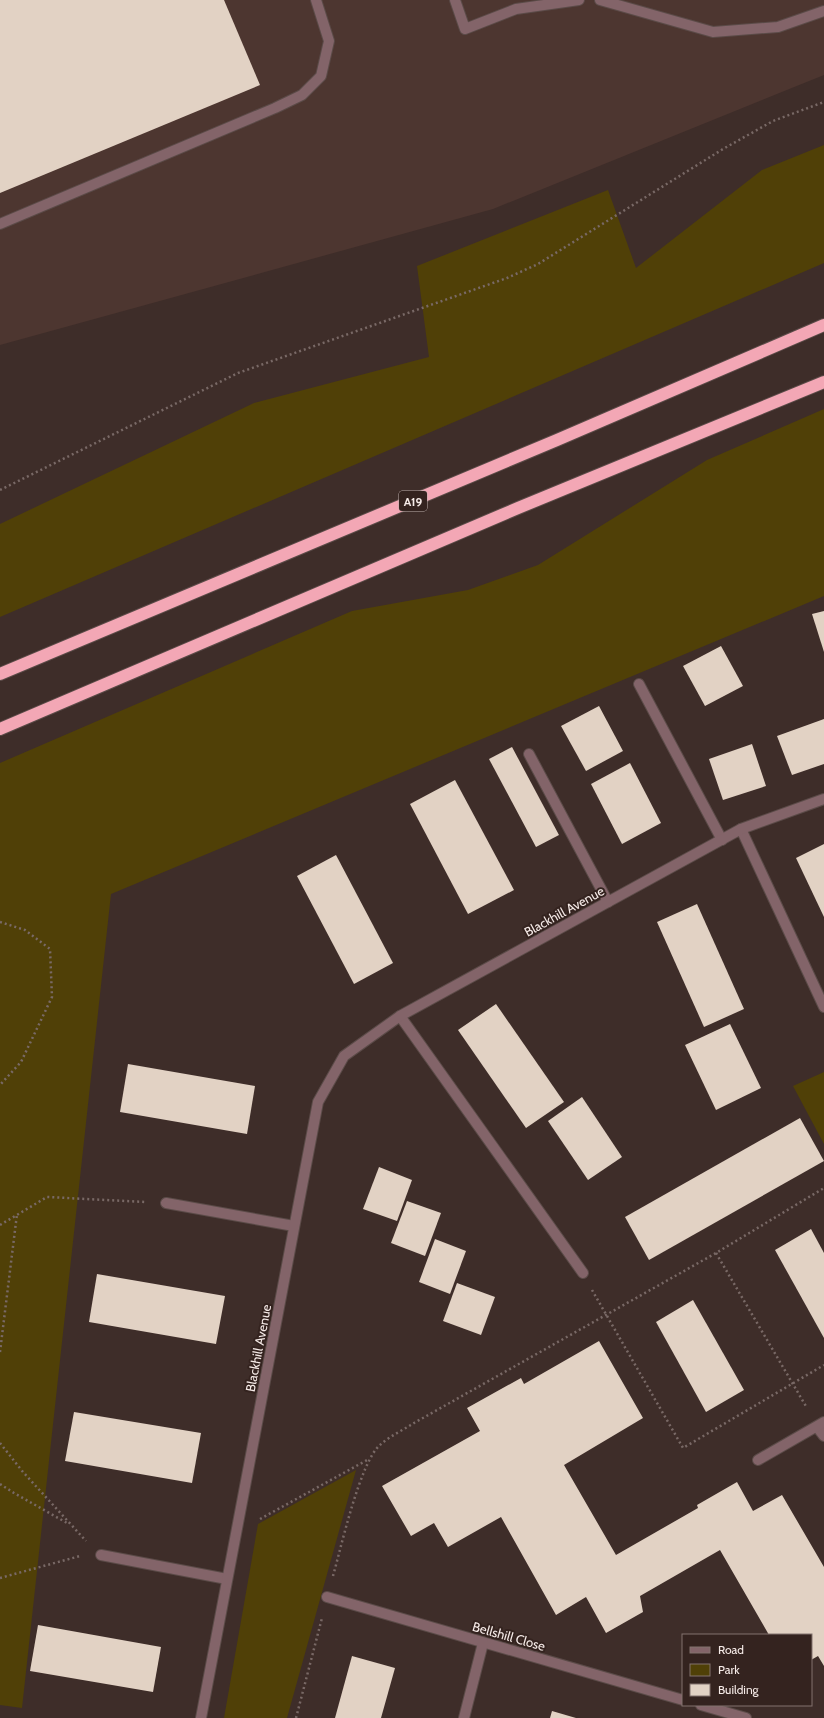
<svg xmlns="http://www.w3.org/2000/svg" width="824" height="1718" font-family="Cabin,sans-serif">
<rect width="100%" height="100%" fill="#3e2d29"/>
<!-- built -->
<polygon fill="#4d3630" points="0,0 824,0 824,75 493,209 0,345"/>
<!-- green -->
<g fill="#504007">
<polygon points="824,145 824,263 0,617 0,524 254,403 429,357 417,266 608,190 636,268 762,170"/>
<polygon points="824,409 824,596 111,894 22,1708 0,1705 0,763 352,611 468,590 538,565 707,460"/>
<polygon points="824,1072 824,1144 793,1086"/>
<polygon points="356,1470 287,1718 224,1718 258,1524"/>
</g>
<!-- building -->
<g fill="#e2d2c4">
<polygon points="0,0 224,0 260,85 0,193"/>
<polygon points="824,611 824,652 812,614"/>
<polygon points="721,646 743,686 705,706 683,666"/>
<polygon points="599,706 623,751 586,771 561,726"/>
<polygon points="824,719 824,764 792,775 777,736"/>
<polygon points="752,744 766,786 723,800 709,759"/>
<polygon points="512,747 559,835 536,847 489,759"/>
<polygon points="630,763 661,823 622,844 591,784"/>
<polygon points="455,780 514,890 468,914 410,804"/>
<polygon points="824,844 824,917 796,858"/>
<polygon points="336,855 393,963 354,984 297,876"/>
<polygon points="697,904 744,1009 704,1027 657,922"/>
<polygon points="496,1004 564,1102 526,1128 458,1030"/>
<polygon points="730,1024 761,1088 716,1110 685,1045"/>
<polygon points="128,1064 255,1086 247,1134 120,1112"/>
<polygon points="582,1097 622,1157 588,1180 548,1121"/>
<polygon points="800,1118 824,1161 649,1260 625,1217"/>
<polygon points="379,1167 412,1180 397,1221 363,1209"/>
<polygon points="407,1201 441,1213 425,1256 391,1243"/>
<polygon points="811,1229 824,1253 824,1338 775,1250"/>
<polygon points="435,1239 466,1251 450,1294 419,1282"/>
<polygon points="97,1274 225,1296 216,1344 89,1322"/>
<polygon points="457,1283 495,1297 481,1335 443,1321"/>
<polygon points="693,1300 744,1390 706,1412 656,1322"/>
<polygon points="599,1341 643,1418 564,1465 616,1555 698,1508 697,1505 737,1482 753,1511 782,1495 824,1567 824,1666 818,1656 811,1660 811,1635 769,1635 720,1550 640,1596 643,1612 606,1633 586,1597 556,1615 501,1517 448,1547 434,1523 411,1536 382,1486 480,1431 467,1408 521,1378 524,1384"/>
<polygon points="74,1412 201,1433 192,1483 65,1461"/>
<polygon points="38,1625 161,1647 153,1692 30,1671"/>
<polygon points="352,1656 395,1668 381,1718 335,1718"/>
<polygon points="552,1711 576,1718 550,1718"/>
</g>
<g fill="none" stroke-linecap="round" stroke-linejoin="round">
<!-- minor casing -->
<g stroke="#5b4b48" stroke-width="12">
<g id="minor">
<polyline points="455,0 465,29 516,9 579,0"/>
<polyline points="600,0 713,32 778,27 824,11"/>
<polyline points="0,224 275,108 302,95 321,76 329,41 316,0"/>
<polyline points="639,684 722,840"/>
<polyline points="529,754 608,902"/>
<polyline points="741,829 824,1007"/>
<polyline points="400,1016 583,1273"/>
<polyline points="166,1203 294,1226"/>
<polyline points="817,1427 824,1436"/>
<polyline points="758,1460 824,1422"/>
<polyline points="101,1555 227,1579"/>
<polyline points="327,1597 683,1700"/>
<polyline points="701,1705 746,1718"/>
<polyline points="201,1718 318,1102 344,1056 400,1016 741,829 824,799"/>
<polyline points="464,1718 483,1643"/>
</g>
</g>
<!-- highway casing -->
<g stroke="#5b4b48" stroke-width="14">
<g id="highway">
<polyline points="0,674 557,440 824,325"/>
<polyline points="0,729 518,508 824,382"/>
</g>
</g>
<!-- path -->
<g stroke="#796966" stroke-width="2.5" stroke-dasharray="2 3" stroke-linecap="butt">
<polyline points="0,490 238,373 507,278 538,264 723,149 773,121 824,102"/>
<polyline points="0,922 25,930 50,949 52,997 21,1062 0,1085"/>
<polyline points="0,1225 47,1197 146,1202"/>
<polyline points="716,1253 807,1408"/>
<polyline points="592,1290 683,1448 824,1365"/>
<polyline points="0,1352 17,1214"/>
<polyline points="0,1443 23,1472 86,1541"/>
<polyline points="0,1484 14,1493 67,1523"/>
<polyline points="260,1519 369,1459"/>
<path d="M333 1576C341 1548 360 1462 380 1445 390 1436 403 1430 414 1423L716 1253 824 1188"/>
<polyline points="0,1578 80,1556"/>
<polyline points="296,1718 322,1618"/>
</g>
<!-- minor -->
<use href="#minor" stroke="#836469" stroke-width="10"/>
<!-- highway -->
<use href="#highway" stroke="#f3a7b5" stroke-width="12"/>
</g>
<g text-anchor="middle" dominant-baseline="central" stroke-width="4" stroke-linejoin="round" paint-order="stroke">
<!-- shield labels -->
<rect fill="#34231f" stroke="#bcafac" stroke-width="1" x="399" y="491" width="28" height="20" rx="3"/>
<g font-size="12" font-weight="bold" fill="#f6ebe8">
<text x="413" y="501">A19</text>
</g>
<!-- street labels -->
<g font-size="13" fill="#f6ebe8" stroke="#34231f">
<text transform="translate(564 911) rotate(-29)">Blackhill Avenue</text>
<text transform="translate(258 1348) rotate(-79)">Blackhill Avenue</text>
<text transform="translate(509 1636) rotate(16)">Bellshill Close</text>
</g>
</g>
<!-- legend -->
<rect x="682" y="1634" width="130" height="72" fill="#34231f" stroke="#82736f"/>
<rect x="690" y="1647" width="20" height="6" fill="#836469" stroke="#82736f"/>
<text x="718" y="1654" font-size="12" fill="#f6ebe8">Road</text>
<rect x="690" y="1664" width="20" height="12" fill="#504007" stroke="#82736f"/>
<text x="718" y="1674" font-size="12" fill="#f6ebe8">Park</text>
<rect x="690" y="1684" width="20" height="12" fill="#e2d2c4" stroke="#82736f"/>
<text x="718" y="1694" font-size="12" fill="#f6ebe8">Building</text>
</svg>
